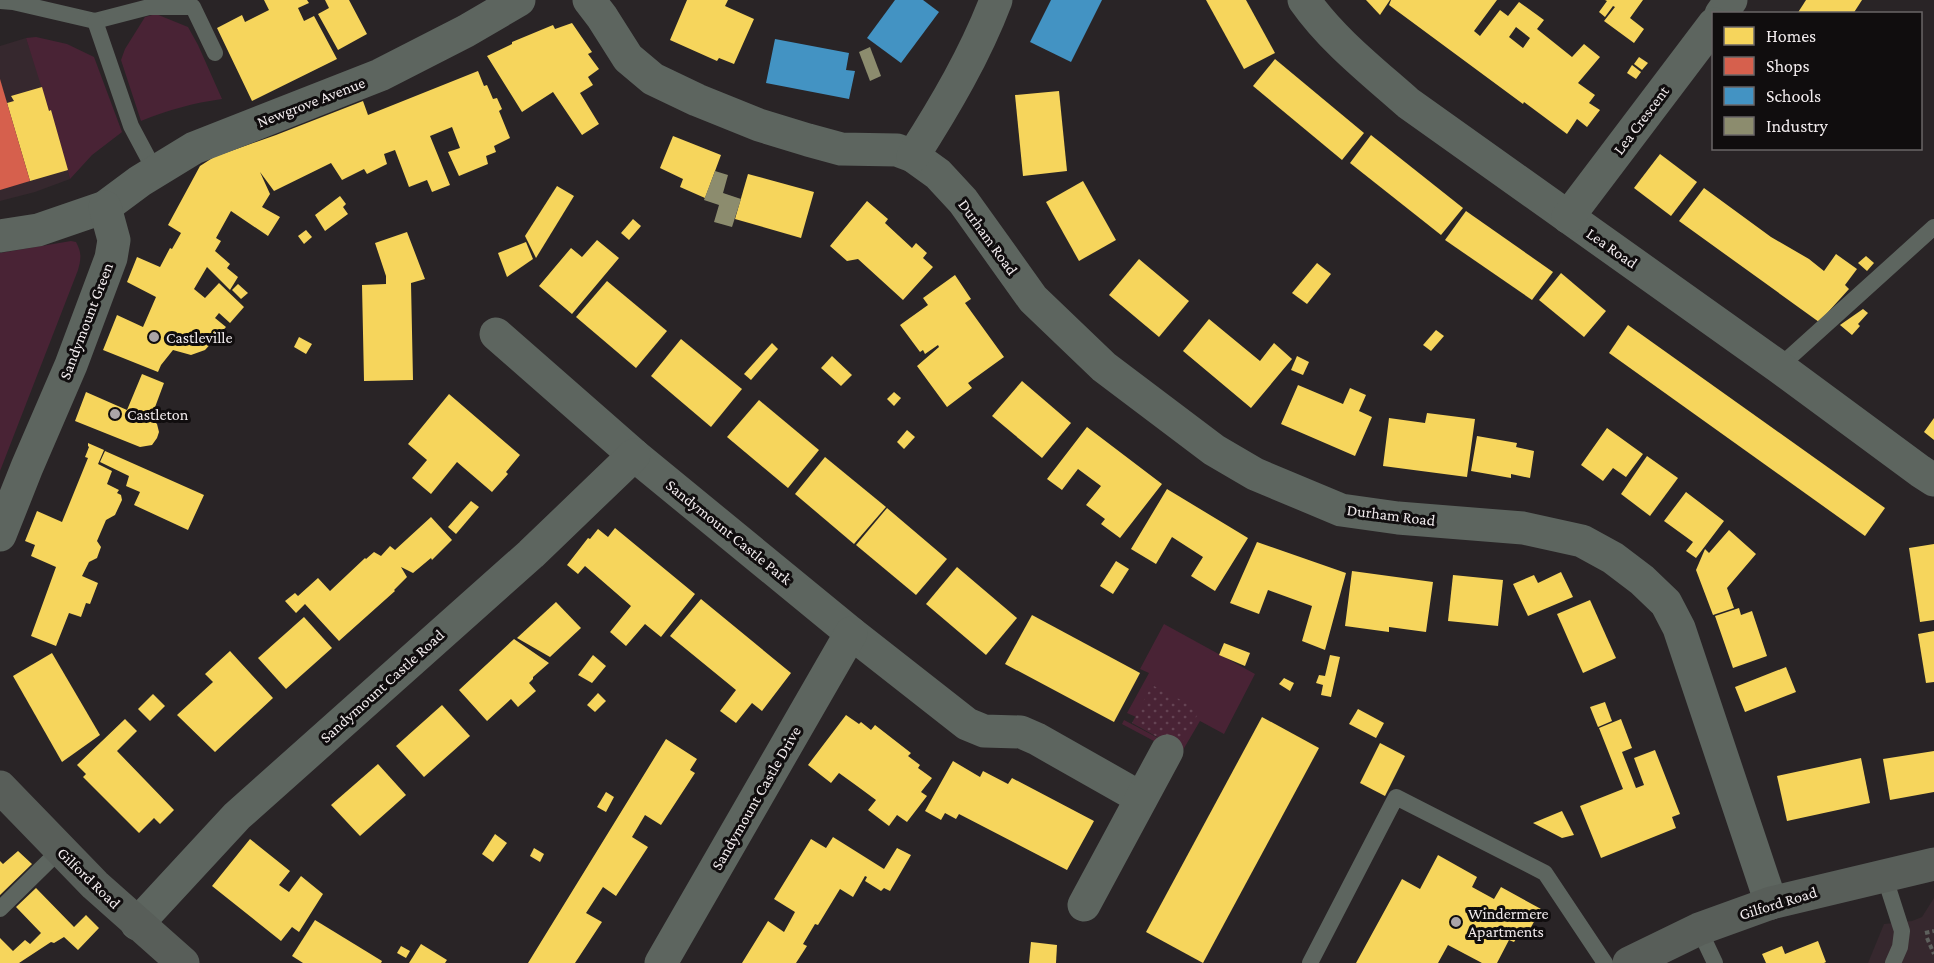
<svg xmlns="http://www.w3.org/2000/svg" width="1934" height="963" font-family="'Crimson Pro',serif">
<defs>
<pattern id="park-dots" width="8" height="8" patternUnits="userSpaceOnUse" patternTransform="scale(1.5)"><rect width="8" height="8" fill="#492335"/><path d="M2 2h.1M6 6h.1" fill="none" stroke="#644353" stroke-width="1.8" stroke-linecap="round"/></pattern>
</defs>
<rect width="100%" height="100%" fill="#292426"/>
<!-- built -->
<g fill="#36282e">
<polygon points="26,38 51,110 70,179 35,192 0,201 0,46"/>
<polygon points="1934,898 1934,963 1868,963 1884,924 1912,921 1922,917"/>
</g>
<!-- grass -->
<g fill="#492335">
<path d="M156 14 188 27 198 45 222 99C193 103 168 110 141 121L121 60 125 49 145 17Z"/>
<polygon points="36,37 67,44 94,57 122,132 92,155 70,179 51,111 49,111 26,38"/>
<path d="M71 241 76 242C82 253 81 259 78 270L0 471V253Z"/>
<polygon points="1164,624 1255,674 1224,734 1200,721 1180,755 1122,724 1124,720 1179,749 1153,685 1136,717 1127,713 1149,673 1140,669"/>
</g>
<!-- park -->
<polygon fill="url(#park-dots)" points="1152,685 1200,710 1179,749 1132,723"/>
<!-- homes -->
<g fill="#f6d55c" fill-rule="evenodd">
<polygon points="264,0 307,0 309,3 298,8 304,21 314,16 337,59 252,101 217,28 242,15 245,22 269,10"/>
<polygon points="325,0 349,0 367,34 338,50 318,14 329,8"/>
<polygon points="687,0 728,0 725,6 754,19 734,64 719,58 717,61 670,40"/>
<polygon points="1206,0 1246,0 1275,53 1244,69"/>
<polygon points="1366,0 1390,0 1380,15"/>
<path d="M1391 0H1497L1474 31 1480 36 1500 10 1508 16 1519 2 1544 20 1537 29 1572 57 1584 44 1600 57 1578 83 1595 95 1589 103 1600 110 1587 127 1577 119 1567 134 1524 102 1523 104 1389 5ZM1516 27 1530 38 1523 48 1509 37Z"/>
<polygon points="1605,0 1643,0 1630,18 1644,29 1634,43 1604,21 1615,7 1613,6 1605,17 1599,12 1607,1"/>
<polygon points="1806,0 1862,0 1853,14 1797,14"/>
<polygon points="572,23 592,52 588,54 599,69 588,77 593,85 580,93 599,124 582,135 553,92 522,112 487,56 512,44 512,42 553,25 555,29"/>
<polygon points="1639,57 1648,63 1642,70 1634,64"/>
<polygon points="1275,59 1364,133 1342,160 1253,86"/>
<polygon points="1632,65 1641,72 1636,79 1627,73"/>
<polygon points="478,71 484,86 487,85 493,99 497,98 502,109 499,111 510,138 494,146 496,152 486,156 488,164 459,176 448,152 460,148 452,127 430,136 450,185 432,192 427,180 409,187 395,150 384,154 387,164 367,174 364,169 342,180 331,163 274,191 260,172 270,194 262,207 280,217 268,236 231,211 216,238 221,241 215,251 230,264 227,268 238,277 230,290 207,267 194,289 205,298 219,283 244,307 230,323 219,313 215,318 226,327 205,350 191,355 173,350 161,365 158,372 103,350 117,315 143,327 156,297 127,282 137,257 160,267 170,248 172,249 181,233 168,225 200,166 214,157 276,135 363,101 368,115"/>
<polygon points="42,87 49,111 51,110 68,170 30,181 7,103 14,101 11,96"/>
<polygon points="1059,91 1067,171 1023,176 1015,95"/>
<polygon points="1371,135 1463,208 1441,235 1350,163"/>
<polygon points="673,136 721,155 705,198 680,187 683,179 660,168"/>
<polygon points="1660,154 1697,182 1671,216 1634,188"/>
<polygon points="748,174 814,192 801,238 735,219"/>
<polygon points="1083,181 1116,240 1079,261 1046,202"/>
<polygon points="557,186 574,196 536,258 525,236"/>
<polygon points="1704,188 1771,237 1809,259 1824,271 1836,254 1857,269 1845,285 1849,289 1819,322 1679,221"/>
<polygon points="340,196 346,204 343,207 348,214 325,231 315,215"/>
<polygon points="867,201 888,219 885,223 912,248 916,243 927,253 923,258 933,267 903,300 858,259 847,261 830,246"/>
<polygon points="1466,211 1553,272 1532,300 1445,240"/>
<polygon points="633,219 641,226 629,240 621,233"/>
<polygon points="306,230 312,237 304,244 298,236"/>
<polygon points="407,232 425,279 411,283 413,380 364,381 362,285 386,284 386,276 375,243"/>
<polygon points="597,240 619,258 572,314 539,286 571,248 582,257"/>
<polygon points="526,242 533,259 507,277 498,253"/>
<polygon points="1866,256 1874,263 1867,271 1858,263"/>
<polygon points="1139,259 1189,301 1159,337 1109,295"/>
<polygon points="1317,263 1331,274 1307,304 1292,293"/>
<polygon points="1561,273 1606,311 1584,337 1539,300"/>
<polygon points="955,275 971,299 965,303 1004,357 968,383 972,388 947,407 917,366 939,347 938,345 925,354 923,350 920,352 900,325 928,305 923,298"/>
<polygon points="607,281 667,331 636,368 576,317"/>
<polygon points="238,284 248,293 241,299 232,290"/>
<polygon points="1863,309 1868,313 1858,324 1860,326 1852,335 1840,325"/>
<polygon points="1209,319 1260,361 1274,343 1292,359 1251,408 1183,351"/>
<polygon points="1628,325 1885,508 1865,536 1609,353"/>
<polygon points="1436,330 1444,336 1431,351 1423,345"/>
<polygon points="299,337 312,344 306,354 294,347"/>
<polygon points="681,339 742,389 711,427 651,376"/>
<polygon points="772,343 778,349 751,380 744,374"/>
<polygon points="832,356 852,375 841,386 821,368"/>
<polygon points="1297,356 1309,362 1303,375 1291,370"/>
<polygon points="142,374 164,383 151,418 157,424 159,432 157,438 152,445 140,447 75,421 86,392 127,410"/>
<polygon points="1022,381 1071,423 1042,458 992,416"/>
<polygon points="1298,385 1343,404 1350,388 1366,395 1359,411 1372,417 1355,456 1281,424"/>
<polygon points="894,392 901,398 894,406 887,399"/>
<polygon points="449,394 520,455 506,472 508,474 492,492 457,462 431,494 412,478 427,460 408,444"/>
<polygon points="759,400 819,450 788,488 727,437"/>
<polygon points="1427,413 1475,419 1467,477 1383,466 1389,418 1425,423"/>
<polygon points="1934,418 1934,440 1924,432"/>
<polygon points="1087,427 1162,484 1120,538 1101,524 1105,519 1086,505 1101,486 1078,469 1062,490 1047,479"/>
<polygon points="1607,428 1643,454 1626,477 1613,468 1603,481 1581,465"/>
<polygon points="907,430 915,437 904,449 897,442"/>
<polygon points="1477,436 1517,443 1516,447 1534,451 1530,478 1511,474 1511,478 1471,471"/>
<polygon points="88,443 104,450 98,464 112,471 107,484 119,490 117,493 121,495 122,500 115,515 106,520 97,541 101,547 97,558 89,562 82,576 98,583 90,604 86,603 81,617 69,613 56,646 31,636 56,567 31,556 35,545 25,541 37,511 62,522 88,458 85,457 89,447 88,446"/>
<polygon points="105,451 204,495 188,530 134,505 140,492 126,486 129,476 100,462"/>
<polygon points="1647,456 1678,478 1650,516 1621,494"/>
<polygon points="825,457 886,507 854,544 795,494"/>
<polygon points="1167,489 1248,538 1215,591 1191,576 1203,557 1172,537 1156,564 1131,549"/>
<polygon points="1686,492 1724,521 1696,558 1686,551 1693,542 1664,521"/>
<polygon points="471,501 479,507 456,534 448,527"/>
<polygon points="887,508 947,559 916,595 856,545"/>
<polygon points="431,517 452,540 432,560 431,558 413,573 401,567 407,577 394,590 395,591 339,641 305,604 296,613 285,601 295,593 298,596 318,578 330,591 365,558 366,559 374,552 381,556 390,546 395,550"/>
<polygon points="615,528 695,594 661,637 645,624 626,646 610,632 631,606 585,566 578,574 567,565 588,538 590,539 598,529 608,537"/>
<polygon points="1729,530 1756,554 1727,588 1734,608 1713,615 1696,570 1705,549 1709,553"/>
<polygon points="1257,542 1346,573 1325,650 1302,641 1312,606 1268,590 1259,614 1230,603"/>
<polygon points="1934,544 1934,620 1920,622 1909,548"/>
<polygon points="1116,561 1129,569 1113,594 1100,586"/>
<polygon points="957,567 1017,618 986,655 926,604"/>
<polygon points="1352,571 1433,582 1426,632 1389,627 1389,632 1345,626"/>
<polygon points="1561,572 1573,597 1528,616 1513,584 1534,575 1538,583"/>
<polygon points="1453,575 1503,580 1498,626 1448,621"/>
<polygon points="701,599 791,673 762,711 752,703 736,723 720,711 736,690 670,636"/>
<polygon points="1590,600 1616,658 1583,673 1557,614"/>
<polygon points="556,602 581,628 550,657 517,638"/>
<polygon points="1739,608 1741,615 1752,611 1767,656 1733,668 1715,616"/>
<polygon points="1032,615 1140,673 1114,722 1005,664"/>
<polygon points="304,617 332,648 286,689 258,658"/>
<polygon points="1934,631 1934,682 1926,683 1918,634"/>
<polygon points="514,639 549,663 533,677 533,679 529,683 536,691 518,707 511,699 487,721 459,690"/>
<polygon points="1224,643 1250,653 1245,666 1219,655"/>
<polygon points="230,651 273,698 215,752 177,715 213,682 205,674"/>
<polygon points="52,653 100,735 62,762 13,676"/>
<polygon points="593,655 606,666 592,683 578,675"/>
<polygon points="1330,655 1340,657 1331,697 1321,695 1323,685 1316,683 1319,675 1325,676"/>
<polygon points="1786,667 1796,692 1745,712 1735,687"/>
<polygon points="1284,678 1294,683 1290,691 1279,684"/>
<polygon points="598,693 606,701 595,712 587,705"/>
<polygon points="153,694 165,706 150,721 138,709"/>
<polygon points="1605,702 1612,721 1598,727 1590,707"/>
<polygon points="442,705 470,736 424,777 396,746"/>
<polygon points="1358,709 1384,723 1376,738 1349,724"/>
<polygon points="846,715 859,724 861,722 871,730 875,725 911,753 908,756 920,765 918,768 932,778 921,792 927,796 907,822 897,815 889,826 868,810 876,800 857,786 839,773 831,783 808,765"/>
<polygon points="1262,717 1319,748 1203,963 1146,932"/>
<polygon points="125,719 137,731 117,751 174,810 160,824 154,818 139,833 83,777 86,774 77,765"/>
<polygon points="1621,719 1632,748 1622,752 1636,788 1644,785 1634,758 1655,750 1680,814 1672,817 1676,828 1601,858 1580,806 1623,789 1599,728"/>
<polygon points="666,739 697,759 690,770 695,773 661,825 645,815 632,837 648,847 616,896 603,887 586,913 602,922 575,963 528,963"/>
<polygon points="1380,743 1405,756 1385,796 1360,783"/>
<polygon points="1934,751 1934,792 1890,800 1883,759"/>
<polygon points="1861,758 1870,803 1787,821 1777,776"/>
<polygon points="953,761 980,777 983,771 1008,784 1012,778 1094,821 1067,870 959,814 956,819 945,813 941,820 925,811"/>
<polygon points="378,764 406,795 360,836 331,805"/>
<polygon points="606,792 614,797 606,812 597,807"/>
<polygon points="1562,811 1574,835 1562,838 1533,823"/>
<polygon points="495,834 507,843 493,862 482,854"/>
<polygon points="833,837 884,869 897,848 911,855 890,891 884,888 881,891 865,881 867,877 865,876 853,897 840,889 818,925 815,924 803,944 807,946 796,963 742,963 768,921 784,932 795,912 774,899 811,839 826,848"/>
<polygon points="250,839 290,871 279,885 289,892 301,876 323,894 299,932 292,927 281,941 212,886"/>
<polygon points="534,848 544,854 540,862 530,856"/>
<polygon points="18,851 32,864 0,895 0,861 3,864"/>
<polygon points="1438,855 1477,877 1472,887 1494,899 1501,887 1541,909 1524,940 1518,936 1514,942 1509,940 1497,963 1482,963 1448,945 1438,963 1356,963 1402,879 1420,889"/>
<polygon points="36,888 74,927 86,915 99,928 78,950 64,937 54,943 51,942 19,963 0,963 0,938 13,951 25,940 30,944 41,933 16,907"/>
<polygon points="315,920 382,961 381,963 303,963 292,956"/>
<polygon points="1818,941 1826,962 1824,963 1766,963 1762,954 1782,946 1785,954"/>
<polygon points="1031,942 1057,945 1056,963 1029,963"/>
<polygon points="421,944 447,960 445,963 409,963"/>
<polygon points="401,946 410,951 406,958 397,953"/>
</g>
<!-- shops -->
<polygon fill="#d6604d" points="0,79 30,181 0,190"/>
<!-- schools -->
<g fill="#4393c3">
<polygon points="895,0 923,0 939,12 901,63 867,38"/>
<polygon points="1051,0 1102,0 1071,62 1030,42"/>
<polygon points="775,39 849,53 846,70 855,71 849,99 766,83"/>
</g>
<!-- industry -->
<g fill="#8c8c6e">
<polygon points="870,47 881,76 870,81 859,52"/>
<polygon points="715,171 728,175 723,193 741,199 732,227 714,222 719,205 704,200"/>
</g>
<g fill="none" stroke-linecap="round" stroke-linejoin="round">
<!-- path -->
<g stroke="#5e605d" stroke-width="4" stroke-dasharray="4.5 3" stroke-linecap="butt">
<polyline points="1925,933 1934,931"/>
<polyline points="1927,938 1934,954"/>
</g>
<!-- lane -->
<g stroke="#5d655f" stroke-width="16">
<polyline points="0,1 13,2 95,21 149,7 193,7 215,53"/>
<polyline points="95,21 131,126 155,171"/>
<polyline points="1779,367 1934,227"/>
<polyline points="1884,875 1902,931 1900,947 1893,963"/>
<polyline points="0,909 60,850"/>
<polyline points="1699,929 1715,963"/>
<polyline points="1310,963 1396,797 1545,873 1605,963"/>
</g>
<!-- street -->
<g stroke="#5d655f" stroke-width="33">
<polyline points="589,0 602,17 628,58 653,79 697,100 759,125 808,140 841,149 897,150 913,156 938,174 963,201 1033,299 1104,367 1214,450 1255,474 1341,510 1398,518 1523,528 1582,541 1613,558 1642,580 1666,603 1679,628 1771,903"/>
<path d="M1304 0C1332 40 1372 71 1408 103L1779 367 1920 471 1934 480"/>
<polyline points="1721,14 1731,0"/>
<path d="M913 156C945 106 975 55 996 0"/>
<polyline points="1568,217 1714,24"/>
<polyline points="0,236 38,230 105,207 140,181 194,148 380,75 466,31 519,0"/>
<polyline points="496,334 634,455 851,633 967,724 984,731 1021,732 1037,739 1141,798"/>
<polyline points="0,535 27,467 71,365 111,258 114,240 105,207"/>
<polyline points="1084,905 1167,751"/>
<polyline points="137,924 237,816 531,554 634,455"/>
<polyline points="661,963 851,633"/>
</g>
<!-- secondary -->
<g stroke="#585e59" stroke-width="33">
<polyline points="0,787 95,885 183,963"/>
<polyline points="1629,963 1699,929 1771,903 1934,864"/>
</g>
</g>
<!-- markers -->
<g fill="#aba5a7" stroke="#100d0e" stroke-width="2">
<circle cx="154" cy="337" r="6"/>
<circle cx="115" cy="414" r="6"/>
<circle cx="1456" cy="922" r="6"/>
</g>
<g text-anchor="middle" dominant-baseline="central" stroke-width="6" stroke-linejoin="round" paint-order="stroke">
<!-- street labels -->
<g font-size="16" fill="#f1ebed" stroke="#100d0e">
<text transform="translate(311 102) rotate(-21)">Newgrove Avenue</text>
<text transform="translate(1641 120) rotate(-53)">Lea Crescent</text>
<text transform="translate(988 237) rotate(54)">Durham Road</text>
<text transform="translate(1612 248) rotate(35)">Lea Road</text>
<text transform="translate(86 321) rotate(-69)">Sandymount Green</text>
<text transform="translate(1391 515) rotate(7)">Durham Road</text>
<text transform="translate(729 532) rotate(39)">Sandymount Castle Park</text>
<text transform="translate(382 686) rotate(-42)">Sandymount Castle Road</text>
<text transform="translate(756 798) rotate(-60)">Sandymount Castle Drive</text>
<text transform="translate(89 878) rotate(44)">Gilford Road</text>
<text transform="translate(1778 903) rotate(-17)">Gilford Road</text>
</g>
<!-- poi labels -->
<g font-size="16" fill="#f1ebed" stroke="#100d0e" text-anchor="start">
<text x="166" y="337">Castleville</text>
<text x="127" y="414">Castleton</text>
<text x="1468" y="913">Windermere<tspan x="1468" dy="18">Apartments</tspan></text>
</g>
</g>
<!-- legend -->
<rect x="1712" y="12" width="210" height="138" fill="#100d0e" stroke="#6a6667" stroke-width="1.5"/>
<rect x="1724" y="27" width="30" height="18" fill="#f6d55c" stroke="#6a6667" stroke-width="1.5"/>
<text x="1766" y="42" font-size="18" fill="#f1ebed">Homes</text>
<rect x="1724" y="57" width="30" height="18" fill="#d6604d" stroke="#6a6667" stroke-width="1.5"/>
<text x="1766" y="72" font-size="18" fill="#f1ebed">Shops</text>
<rect x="1724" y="87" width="30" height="18" fill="#4393c3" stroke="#6a6667" stroke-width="1.5"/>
<text x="1766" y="102" font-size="18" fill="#f1ebed">Schools</text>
<rect x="1724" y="117" width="30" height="18" fill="#8c8c6e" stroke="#6a6667" stroke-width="1.5"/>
<text x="1766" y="132" font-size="18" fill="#f1ebed">Industry</text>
</svg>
